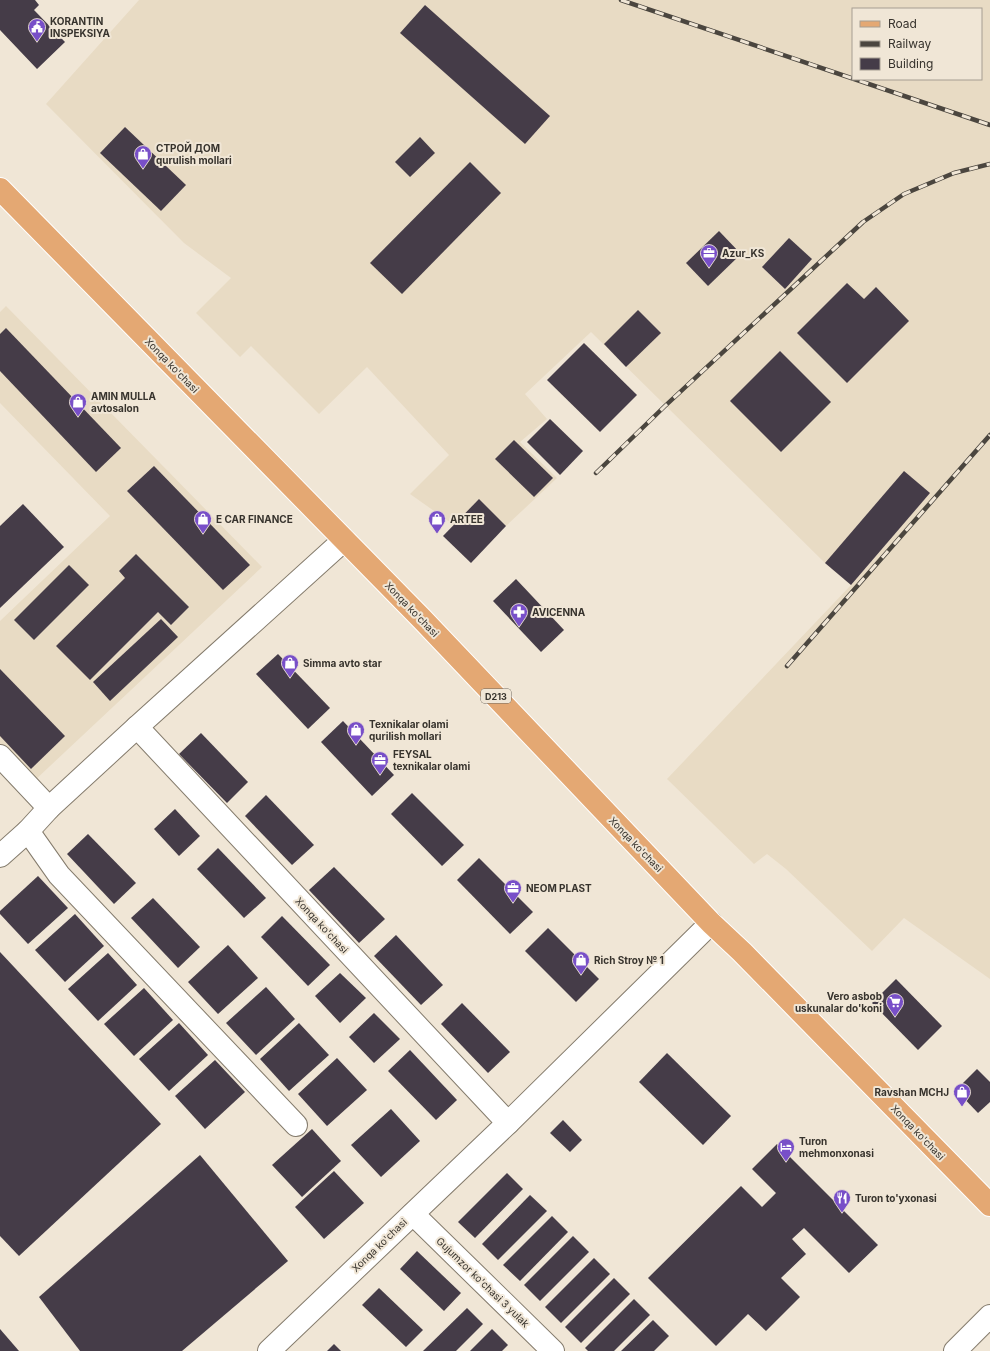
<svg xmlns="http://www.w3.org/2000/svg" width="990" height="1351" font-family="Inter,sans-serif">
<rect width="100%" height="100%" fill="#f0e6d6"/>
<!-- built -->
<g fill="#e8dbc4" fill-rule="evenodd">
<path d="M139 0H990V979L904 918 872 951 786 869 767 854 754 864 667 779 851 585 825 563 591 332 525 394 547 419 520 442 557 478 506 526 479 500 454 525 410 494 449 455 367 367 319 414 251 346 240 357 196 313 231 278 184 243 46 104ZM853 9H981V79H853Z"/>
<polygon points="6,306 262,567 33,782 0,747 0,621 110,516 0,403 0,312"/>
</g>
<!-- building -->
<g fill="#453c48">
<polygon points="0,0 35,0 39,5 34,10 65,42 37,69 0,30"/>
<polygon points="425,5 550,116 525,144 400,33"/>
<polygon points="125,127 186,185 161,211 100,153"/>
<polygon points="420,137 435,153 410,177 395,162"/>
<polygon points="470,162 501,193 402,294 370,263"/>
<polygon points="719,231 741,254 708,286 686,263"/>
<polygon points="789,238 812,259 785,289 762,267"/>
<polygon points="847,283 864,299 876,287 909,321 847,383 797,333"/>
<polygon points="638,310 661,333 626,367 604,344"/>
<polygon points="6,328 121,448 96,472 0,371 0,334"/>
<polygon points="584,343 637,395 600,432 547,380"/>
<polygon points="780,351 831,402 781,452 730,401"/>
<polygon points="550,419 583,451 560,475 527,442"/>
<polygon points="514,440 553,478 534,497 495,459"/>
<polygon points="154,466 250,565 223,590 127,491"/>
<polygon points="904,471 930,493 851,585 825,563"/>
<polygon points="479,499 506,526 471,563 443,536"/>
<polygon points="23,504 64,547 0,608 0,526"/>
<polygon points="136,554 189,607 171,625 158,612 90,680 56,646 125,578 119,571"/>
<polygon points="69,565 89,585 34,640 14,620"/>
<polygon points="516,579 564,630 541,652 493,601"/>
<polygon points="161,619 178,637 110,701 93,682"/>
<polygon points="278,654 330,708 308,729 256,674"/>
<polygon points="0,669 65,736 31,769 0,736"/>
<polygon points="343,721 394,775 372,796 321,742"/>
<polygon points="201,733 248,782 227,803 179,754"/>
<polygon points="412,793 464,845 442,866 391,814"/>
<polygon points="266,795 314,845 292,865 245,816"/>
<polygon points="175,809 200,836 179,856 154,829"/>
<polygon points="88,834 136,883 114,904 67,854"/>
<polygon points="218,848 266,898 244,918 197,869"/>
<polygon points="479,858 533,912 510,934 457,880"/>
<polygon points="334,867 385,919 359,943 309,890"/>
<polygon points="38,876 68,908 28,944 0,914 0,911"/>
<polygon points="153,898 200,947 178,968 131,918"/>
<polygon points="75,914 104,946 65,982 35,950"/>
<polygon points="282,916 330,965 308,986 261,937"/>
<polygon points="548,928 599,979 576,1002 525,951"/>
<polygon points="396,935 443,985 421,1005 374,956"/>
<polygon points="228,945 258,978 218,1014 188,982"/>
<polygon points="0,952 161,1124 19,1256 0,1236"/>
<polygon points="108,953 137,985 98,1021 68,989"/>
<polygon points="340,973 366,998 340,1023 315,996"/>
<polygon points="896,979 942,1026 918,1050 872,1003"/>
<polygon points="266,987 295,1019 256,1055 226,1023"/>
<polygon points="144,988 173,1020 134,1056 104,1024"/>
<polygon points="462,1003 510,1052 488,1073 441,1024"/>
<polygon points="374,1013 400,1039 374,1063 349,1037"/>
<polygon points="179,1023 208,1055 169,1091 139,1059"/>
<polygon points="299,1023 329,1055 289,1091 260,1059"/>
<polygon points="410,1050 457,1100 436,1120 388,1071"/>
<polygon points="667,1053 731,1116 703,1145 639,1082"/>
<polygon points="337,1058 367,1090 327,1126 298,1094"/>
<polygon points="215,1060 245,1092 205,1129 175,1096"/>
<polygon points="977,1069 990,1082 990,1102 978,1113 956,1090"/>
<polygon points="391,1109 420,1141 381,1177 351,1145"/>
<polygon points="563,1120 582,1140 570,1152 550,1133"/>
<polygon points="312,1129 341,1161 302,1197 272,1165"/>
<polygon points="777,1144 878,1245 849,1273 804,1228 792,1239 806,1254 781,1278 800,1297 766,1331 748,1314 716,1346 648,1278 741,1186 762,1207 776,1193 752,1169"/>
<polygon points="200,1155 288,1261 182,1351 80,1351 39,1297"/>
<polygon points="334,1171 364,1203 324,1239 295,1207"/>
<polygon points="507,1173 523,1189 475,1238 458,1222"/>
<polygon points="530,1195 547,1211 498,1260 482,1244"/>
<polygon points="552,1216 568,1232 520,1281 503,1265"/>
<polygon points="573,1236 589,1252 540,1301 524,1285"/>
<polygon points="417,1251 461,1293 444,1311 400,1269"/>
<polygon points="594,1258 610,1274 561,1323 545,1307"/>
<polygon points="614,1278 630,1294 581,1343 565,1327"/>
<polygon points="379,1288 423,1330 406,1347 362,1305"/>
<polygon points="634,1299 650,1315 614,1351 588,1351 585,1348"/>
<polygon points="467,1308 483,1324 456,1351 423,1351"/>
<polygon points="653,1320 669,1336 654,1351 621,1351"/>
<polygon points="0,1329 19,1351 0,1351"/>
<polygon points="492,1329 508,1345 502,1351 470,1351"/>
<polygon points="334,1344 341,1351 327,1351"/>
</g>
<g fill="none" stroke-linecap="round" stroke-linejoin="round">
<!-- minor casing -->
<g stroke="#847b6c" stroke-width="24">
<g id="minor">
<polyline points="137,727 508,1123"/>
<polyline points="0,756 49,808"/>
<polyline points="28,831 59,875 296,1125"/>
<polyline points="0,856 28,831 49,808 137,727 344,540"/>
<polyline points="413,1214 553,1351"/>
<polyline points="269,1351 508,1123 711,923"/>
<polyline points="955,1351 990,1316"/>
</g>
</g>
<!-- major casing -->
<g stroke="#fff" stroke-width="24">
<polyline id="major" points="0,189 422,619 711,923 742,952 990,1205"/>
</g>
<!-- minor -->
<use href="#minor" stroke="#fff" stroke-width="22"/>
<!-- major -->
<use href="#major" stroke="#e4a873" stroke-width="22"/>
<!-- rail casing -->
<g stroke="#4b463f" stroke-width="4.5">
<g id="rail">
<polyline points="621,0 990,125"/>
<polyline points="596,473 665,406 863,222 904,194 954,173 990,164"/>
<polyline points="787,666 990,435"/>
</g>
</g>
<!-- rail -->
<use href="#rail" stroke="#f0e6d6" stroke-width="3" stroke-dasharray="9" stroke-linecap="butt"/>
</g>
<!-- icons -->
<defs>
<g id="civic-pin" transform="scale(0.9)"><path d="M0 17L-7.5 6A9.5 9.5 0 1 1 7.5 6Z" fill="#784fc8" stroke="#f0e6d6"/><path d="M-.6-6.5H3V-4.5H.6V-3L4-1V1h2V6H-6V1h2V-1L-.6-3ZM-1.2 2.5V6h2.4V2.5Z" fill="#fff"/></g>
<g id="shop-pin" transform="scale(0.9)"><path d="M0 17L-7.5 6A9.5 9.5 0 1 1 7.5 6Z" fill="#784fc8" stroke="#f0e6d6"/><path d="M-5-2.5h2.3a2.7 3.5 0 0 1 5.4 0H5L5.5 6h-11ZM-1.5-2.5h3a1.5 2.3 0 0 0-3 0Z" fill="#fff"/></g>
<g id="office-pin" transform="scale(0.9)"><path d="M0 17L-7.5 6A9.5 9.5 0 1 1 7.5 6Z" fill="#784fc8" stroke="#f0e6d6"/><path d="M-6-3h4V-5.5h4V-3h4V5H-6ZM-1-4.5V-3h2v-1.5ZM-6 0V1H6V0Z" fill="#fff"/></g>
<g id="pharmacy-pin" transform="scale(0.9)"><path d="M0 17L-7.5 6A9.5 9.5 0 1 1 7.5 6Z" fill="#784fc8" stroke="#f0e6d6"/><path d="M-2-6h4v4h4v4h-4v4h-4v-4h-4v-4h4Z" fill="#fff"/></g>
<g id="supermarket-pin" transform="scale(0.9)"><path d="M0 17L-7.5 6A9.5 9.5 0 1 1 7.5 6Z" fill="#784fc8" stroke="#f0e6d6"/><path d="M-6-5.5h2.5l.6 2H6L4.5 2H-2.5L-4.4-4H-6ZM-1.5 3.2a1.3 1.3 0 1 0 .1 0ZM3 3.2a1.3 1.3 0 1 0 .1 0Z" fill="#fff"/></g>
<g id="hotel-pin" transform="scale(0.9)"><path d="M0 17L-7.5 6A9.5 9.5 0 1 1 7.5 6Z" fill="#784fc8" stroke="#f0e6d6"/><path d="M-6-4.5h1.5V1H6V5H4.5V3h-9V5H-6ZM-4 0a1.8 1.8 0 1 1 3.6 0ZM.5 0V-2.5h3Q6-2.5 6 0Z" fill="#fff"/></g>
<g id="restaurant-pin" transform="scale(0.9)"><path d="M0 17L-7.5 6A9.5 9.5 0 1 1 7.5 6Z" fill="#784fc8" stroke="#f0e6d6"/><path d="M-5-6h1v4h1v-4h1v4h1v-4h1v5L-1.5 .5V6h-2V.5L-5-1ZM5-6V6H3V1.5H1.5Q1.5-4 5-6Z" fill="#fff"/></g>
</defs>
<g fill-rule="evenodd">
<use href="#civic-pin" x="37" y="27"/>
<use href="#shop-pin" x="143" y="154"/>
<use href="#office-pin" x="709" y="253"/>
<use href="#shop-pin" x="78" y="402"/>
<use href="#shop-pin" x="203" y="519"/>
<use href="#shop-pin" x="437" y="519"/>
<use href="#pharmacy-pin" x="519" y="612"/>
<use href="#shop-pin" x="290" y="663"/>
<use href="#shop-pin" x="356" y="730"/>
<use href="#office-pin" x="380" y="760"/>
<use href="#office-pin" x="513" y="888"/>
<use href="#shop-pin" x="581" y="960"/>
<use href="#supermarket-pin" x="895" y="1002"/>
<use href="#shop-pin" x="962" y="1092"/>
<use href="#hotel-pin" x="786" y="1147"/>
<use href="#restaurant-pin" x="842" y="1198"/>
</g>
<g text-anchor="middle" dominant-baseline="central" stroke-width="4" stroke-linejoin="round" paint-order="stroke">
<!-- shield labels -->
<rect fill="#f0e6d6" stroke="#6e6960" stroke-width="1" x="481" y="689" width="30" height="14" rx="3"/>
<g font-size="9" font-weight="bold" fill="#37332d">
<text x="496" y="696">D213</text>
</g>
<!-- poi labels -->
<g font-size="10" font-weight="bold" fill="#37332d" stroke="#f0e6d6" text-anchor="start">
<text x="50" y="21">KORANTIN<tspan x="50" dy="12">INSPEKSIYA</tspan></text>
<text x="156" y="148">СТРОЙ ДОМ<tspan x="156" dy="12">qurulish mollari</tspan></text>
<text x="722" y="253">Azur_KS</text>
<text x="91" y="396">AMIN MULLA<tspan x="91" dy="12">avtosalon</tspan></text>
<text x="216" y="519">E CAR FINANCE</text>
<text x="450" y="519">ARTEE</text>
<text x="532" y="612">AVICENNA</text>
<text x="303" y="663">Simma avto star</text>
<text x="369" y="724">Texnikalar olami<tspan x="369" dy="12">qurilish mollari</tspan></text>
<text x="393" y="754">FEYSAL<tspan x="393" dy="12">texnikalar olami</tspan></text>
<text x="526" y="888">NEOM PLAST</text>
<text x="594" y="960">Rich Stroy № 1</text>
<text x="882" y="996" text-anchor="end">Vero asbob<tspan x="882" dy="12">uskunalar do'koni</tspan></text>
<text x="949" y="1092" text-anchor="end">Ravshan MCHJ</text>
<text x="799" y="1141">Turon<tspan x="799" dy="12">mehmonxonasi</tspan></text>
<text x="855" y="1198">Turon to'yxonasi</text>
</g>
<!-- street labels -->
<g font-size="10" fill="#37332d" stroke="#f0e6d6">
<text transform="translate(172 365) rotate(46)">Xonqa ko'chasi</text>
<text transform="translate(412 609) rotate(46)">Xonqa ko'chasi</text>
<text transform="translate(636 844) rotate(46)">Xonqa ko'chasi</text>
<text transform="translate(322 925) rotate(47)">Xonqa ko'chasi</text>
<text transform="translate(918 1132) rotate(46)">Xonqa ko'chasi</text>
<text transform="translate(379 1245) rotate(-44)">Xonqa ko'chasi</text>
<text transform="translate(483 1282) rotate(44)">Gujumzor ko'chasi 3 yulak</text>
</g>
</g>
<!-- legend -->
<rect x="852" y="8" width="130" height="72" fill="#f0e6d6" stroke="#a69e92"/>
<rect x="860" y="21" width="20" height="6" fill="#e4a873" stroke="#a69e92"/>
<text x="888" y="28" font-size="12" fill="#37332d">Road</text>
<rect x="860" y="41" width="20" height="6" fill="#4b463f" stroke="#a69e92"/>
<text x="888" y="48" font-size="12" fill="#37332d">Railway</text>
<rect x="860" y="58" width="20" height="12" fill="#453c48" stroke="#a69e92"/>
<text x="888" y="68" font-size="12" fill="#37332d">Building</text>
</svg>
